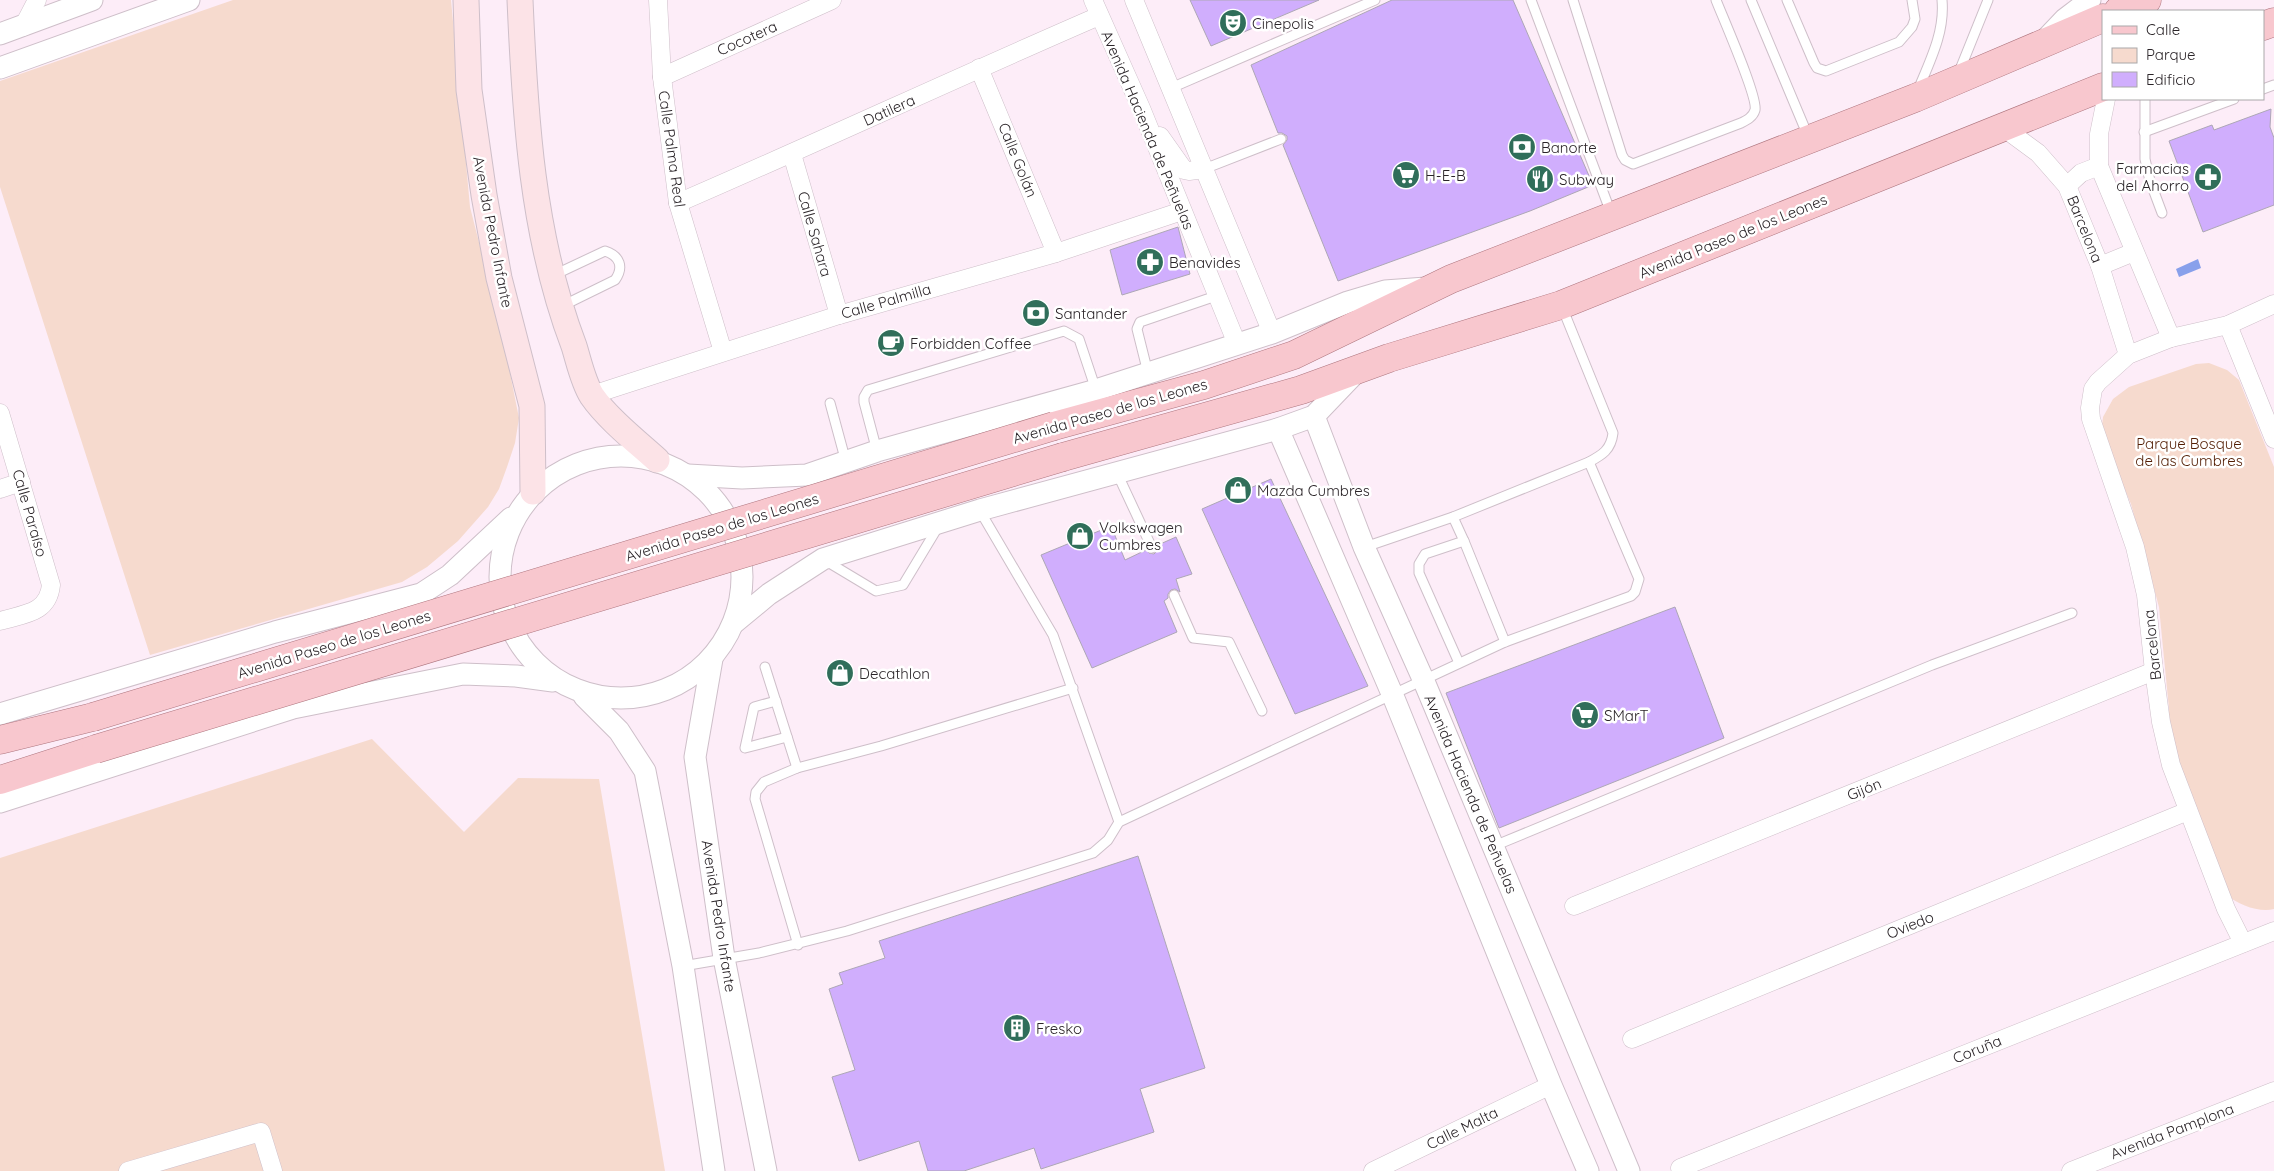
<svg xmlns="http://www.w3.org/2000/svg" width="2274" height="1171" font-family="Quicksand,sans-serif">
<rect width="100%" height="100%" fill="#fdedf8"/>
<!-- green -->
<g fill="#f6dace">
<polygon points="233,0 451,0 470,207 501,329 519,418 515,443 507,467 499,489 488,507 458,541 427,567 402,582 150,655 0,187 0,81"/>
<path d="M2209 363 2227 370 2239 380 2274 467V909C2260 913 2238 905 2227 895 2222 890 2180 777 2175 763 2170 745 2168 727 2169 709L2159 607 2131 504 2101 434 2103 417 2113 399 2129 387 2196 364Z"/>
<polygon points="372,739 464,832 518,778 599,779 665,1171 0,1171 0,858"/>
</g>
<!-- water -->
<polygon fill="#88a0eb" points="2198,259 2201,268 2179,277 2176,269"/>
<!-- building -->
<g fill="#d0aefd" stroke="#ada7b5">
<polygon points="1190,0 1319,0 1211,46"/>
<polygon points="1392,0 1513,0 1593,185 1530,211 1338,281 1283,145 1287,140 1287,136 1282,133 1278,133 1251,65"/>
<polygon points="2271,109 2270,127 2274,138 2274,205 2203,232 2169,141 2212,125 2214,130"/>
<polygon points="1178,227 1190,274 1122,295 1110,250"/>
<polygon points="1271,479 1368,686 1295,714 1202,509"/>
<polygon points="1111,526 1125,560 1146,550 1149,553 1154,554 1157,551 1158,545 1176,537 1192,574 1176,579 1180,592 1175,589 1171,590 1168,594 1168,598 1164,601 1177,632 1092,668 1041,555"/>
<polygon points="1675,607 1724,738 1499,828 1446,693"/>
<polygon points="1138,856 1205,1068 1140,1089 1154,1132 1041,1169 1034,1148 964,1171 928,1171 919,1141 859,1161 832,1077 855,1070 829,989 843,984 839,973 885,958 879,941"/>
</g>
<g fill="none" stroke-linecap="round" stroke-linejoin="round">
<!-- service casing -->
<g stroke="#cebfc9" stroke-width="11">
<g id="service">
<polyline points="1531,0 1611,213"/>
<path d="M1573 0 1622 155 1625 160 1633 164 1741 123C1747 120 1753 117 1755 110 1758 97 1723 18 1716 0"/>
<polyline points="1751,0 1808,136"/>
<polyline points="1787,0 1814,63 1817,68 1826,71 1899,42 1912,27 1915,19 1912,0"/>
<polyline points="1959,72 1988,0"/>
<polyline points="1171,88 1375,0"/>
<polyline points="2263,89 2274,85"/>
<path d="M1918 90C1930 61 1945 32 1942 0"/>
<polyline points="2145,99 2145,159 2150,181 2162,213"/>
<polyline points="2144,132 2234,99"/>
<polyline points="1204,169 1281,139"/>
<path d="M554 275 605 251C620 256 624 267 615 280L562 306"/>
<path d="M1562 307 1613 433C1611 450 1602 455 1589 462"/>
<polyline points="1148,373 1137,329 1140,322 1216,296"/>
<polyline points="830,403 846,462"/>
<polyline points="877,451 864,402 864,397 868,390 1064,331 1079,339 1096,390"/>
<polyline points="1117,473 1152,548"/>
<polyline points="980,511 1053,635 1119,822"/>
<polyline points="1453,517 1464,541 1505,642"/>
<polyline points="826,561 876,591 903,585 938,527"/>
<polyline points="1174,595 1193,638 1229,642 1262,711"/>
<polyline points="1459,663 1419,573 1419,564 1425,554 1464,541"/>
<polyline points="765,667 797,768"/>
<polyline points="776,701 754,707 745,748 787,737"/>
<polyline points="1494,846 1932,665 2072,613"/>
<polyline points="798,945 755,799 756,792 764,782 797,768 881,746 1073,688"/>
<polyline points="683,966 759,953 847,931 1093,853 1108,840 1119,822 1505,642 1631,596 1635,592 1639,579 1589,462 1453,517 1365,547"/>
</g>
</g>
<!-- minor casing -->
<g stroke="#cebfc9" stroke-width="19">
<g id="minor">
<polyline points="658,0 662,77 678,203 723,352"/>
<polyline points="1093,0 1141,108 1237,344"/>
<polyline points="1134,0 1272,333"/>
<polyline points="23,27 37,0"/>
<polyline points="979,68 1056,253"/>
<polyline points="662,77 832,0"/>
<polyline points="2106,99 2099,134 2099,166 2171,338"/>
<polyline points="2004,128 2038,153 2067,186 2100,266 2128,355"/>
<polyline points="1160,136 1184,170 1189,171 1204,169"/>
<polyline points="792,154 839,315"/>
<polyline points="2067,186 2081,173 2099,166"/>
<path d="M678 203C819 142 958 77 1099 16"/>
<polyline points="2100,266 2134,252"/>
<polyline points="2228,325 2274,439"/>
<polyline points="592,395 839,315 1056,253 1182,211"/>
<path d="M0 413 51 585C48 614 23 614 0 621"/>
<polyline points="0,489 21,482"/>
<polyline points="1574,906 2154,671"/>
<polyline points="2243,943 2226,909 2171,765 2161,722 2154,671 2146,595 2135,547 2091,419 2090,408 2093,389 2098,382 2128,355 2171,338 2228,325 2274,304"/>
<polyline points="1632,1039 2188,811"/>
<polyline points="1680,1168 2274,931"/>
<polyline points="128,1171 261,1132 273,1171"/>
<polyline points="1373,1171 1551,1085"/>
<polyline points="2071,1171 2274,1091"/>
</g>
</g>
<!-- tertiary casing -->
<g stroke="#cebfc9" stroke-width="23">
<g id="tertiary">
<polyline points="0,34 92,0"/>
<polyline points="2046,39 2065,19 2090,0"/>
<polyline points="0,68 189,0"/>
<polyline points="1314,416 1364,547 1423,679 1629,1171"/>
<polyline points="1278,429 1393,696 1551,1085 1588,1171"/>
<circle cx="621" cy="577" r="121"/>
<polyline points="688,475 742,478 807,475 877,451 1096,390 1272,333 1348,302 1385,291 1426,288"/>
<polyline points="734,623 769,594 823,559 980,510 1278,429 1314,416 1358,370"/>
<polyline points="712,659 695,757 724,958 766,1171"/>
<polyline points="584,696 619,731 645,771 683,966 714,1171"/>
<polyline points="0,714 275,632 421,594 450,575 511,518"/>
<polyline points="0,802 293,708 463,674 516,676 553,681"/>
</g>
</g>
<!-- secondary casing -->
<g stroke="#cebfc9" stroke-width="27">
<g id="secondary">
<polyline points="466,0 469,90 484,195 499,278 532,406 533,492"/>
<path d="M520 0C525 117 532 236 574 346 579 362 583 382 592 396 607 418 637 442 657 460"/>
</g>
</g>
<!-- primary casing -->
<g stroke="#ae767f" stroke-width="29">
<g id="primary">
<polyline points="2118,11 2147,0"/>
<polyline points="2263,26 2274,22"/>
<polyline points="1054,426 1204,385 1294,355 1451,279 1915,98 2103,18"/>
<polyline points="1063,457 1301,390 1389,358 1561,305 2103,87"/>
<polyline points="0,740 93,717"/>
<polyline points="0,780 96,749"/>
</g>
</g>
<!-- service -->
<use href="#service" stroke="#fff" stroke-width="9"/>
<!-- minor -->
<use href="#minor" stroke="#fff" stroke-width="18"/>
<!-- tertiary -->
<use href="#tertiary" stroke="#fff" stroke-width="21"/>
<!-- secondary -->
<use href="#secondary" stroke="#fce3e7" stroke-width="25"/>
<!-- primary -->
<use href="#primary" stroke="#f8c7ce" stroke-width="28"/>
<!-- primary-bridge casing -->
<g stroke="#ae767f" stroke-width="29" stroke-linecap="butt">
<g id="primary-bridge">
<polyline points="93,717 1054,426"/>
<polyline points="96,749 1063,457"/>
</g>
</g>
<!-- primary-bridge -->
<use href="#primary-bridge" stroke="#f8c7ce" stroke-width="28"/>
</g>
<!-- icons -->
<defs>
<g id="theatre-disc" transform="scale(1.4375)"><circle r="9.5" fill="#306e5a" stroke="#fff"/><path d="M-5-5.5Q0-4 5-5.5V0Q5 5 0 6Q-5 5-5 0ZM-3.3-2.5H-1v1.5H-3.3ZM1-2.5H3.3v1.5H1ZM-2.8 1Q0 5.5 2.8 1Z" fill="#fff"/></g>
<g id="bank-disc" transform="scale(1.4375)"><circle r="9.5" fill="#306e5a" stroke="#fff"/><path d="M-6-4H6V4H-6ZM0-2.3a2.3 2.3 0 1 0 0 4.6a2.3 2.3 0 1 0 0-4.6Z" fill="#fff"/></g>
<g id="supermarket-disc" transform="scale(1.4375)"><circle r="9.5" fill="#306e5a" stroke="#fff"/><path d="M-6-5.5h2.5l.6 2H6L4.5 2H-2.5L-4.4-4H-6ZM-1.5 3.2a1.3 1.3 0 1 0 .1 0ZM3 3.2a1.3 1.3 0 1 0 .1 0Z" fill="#fff"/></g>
<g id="pharmacy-disc" transform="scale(1.4375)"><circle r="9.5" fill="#306e5a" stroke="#fff"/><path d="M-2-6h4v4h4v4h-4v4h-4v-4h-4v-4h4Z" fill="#fff"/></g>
<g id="restaurant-disc" transform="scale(1.4375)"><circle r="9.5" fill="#306e5a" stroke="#fff"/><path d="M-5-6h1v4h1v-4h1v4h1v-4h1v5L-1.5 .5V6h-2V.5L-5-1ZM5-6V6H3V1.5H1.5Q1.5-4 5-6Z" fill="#fff"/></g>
<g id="cafe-disc" transform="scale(1.4375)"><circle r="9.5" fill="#306e5a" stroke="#fff"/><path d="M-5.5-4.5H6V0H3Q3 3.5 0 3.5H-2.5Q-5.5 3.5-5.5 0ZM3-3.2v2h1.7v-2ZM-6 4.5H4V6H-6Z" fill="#fff"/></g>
<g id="shop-disc" transform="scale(1.4375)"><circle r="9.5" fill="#306e5a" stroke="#fff"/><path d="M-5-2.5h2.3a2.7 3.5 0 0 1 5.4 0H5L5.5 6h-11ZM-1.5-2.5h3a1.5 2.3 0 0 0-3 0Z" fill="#fff"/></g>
<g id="building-disc" transform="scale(1.4375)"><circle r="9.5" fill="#306e5a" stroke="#fff"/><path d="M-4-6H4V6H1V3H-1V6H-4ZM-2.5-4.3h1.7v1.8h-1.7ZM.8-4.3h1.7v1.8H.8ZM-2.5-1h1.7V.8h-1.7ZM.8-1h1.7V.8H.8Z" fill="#fff"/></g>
</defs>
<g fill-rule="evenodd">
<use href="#theatre-disc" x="1233" y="23"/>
<use href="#bank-disc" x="1522" y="147"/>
<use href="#supermarket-disc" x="1406" y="175"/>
<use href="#pharmacy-disc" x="2208" y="177"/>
<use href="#restaurant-disc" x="1540" y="179"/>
<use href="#pharmacy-disc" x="1150" y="262"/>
<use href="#bank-disc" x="1036" y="313"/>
<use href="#cafe-disc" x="891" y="343"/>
<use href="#shop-disc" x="1238" y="490"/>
<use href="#shop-disc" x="1080" y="536"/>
<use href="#shop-disc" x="840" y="673"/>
<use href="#supermarket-disc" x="1585" y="715"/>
<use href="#building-disc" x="1017" y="1028"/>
</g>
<g text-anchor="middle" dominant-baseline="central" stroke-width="5" stroke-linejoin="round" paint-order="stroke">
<!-- poi labels -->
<g font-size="15" fill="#2b2529" stroke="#fff" text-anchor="start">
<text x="1252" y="23">Cinepolis</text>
<text x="1541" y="147">Banorte</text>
<text x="2189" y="168" text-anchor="end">Farmacias<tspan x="2189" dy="17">del Ahorro</tspan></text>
<text x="1425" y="175">H-E-B</text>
<text x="1559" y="179">Subway</text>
<text x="1169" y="262">Benavides</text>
<text x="1055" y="313">Santander</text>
<text x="910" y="343">Forbidden Coffee</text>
<text x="1257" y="490">Mazda Cumbres</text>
<text x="1099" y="527">Volkswagen<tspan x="1099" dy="17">Cumbres</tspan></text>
<text x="859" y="673">Decathlon</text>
<text x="1604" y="715">SMarT</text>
<text x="1036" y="1028">Fresko</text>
</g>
<!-- street labels -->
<g font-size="15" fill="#2b2529" stroke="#fff">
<text transform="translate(747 38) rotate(-24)">Cocotera</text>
<text transform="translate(889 110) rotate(-24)">Datilera</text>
<text transform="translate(1148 130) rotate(67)">Avenida Hacienda de Peñuelas</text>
<text transform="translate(672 149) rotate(82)">Calle Palma Real</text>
<text transform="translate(1018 160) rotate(68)">Calle Golán</text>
<text transform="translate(2085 229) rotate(68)">Barcelona</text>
<text transform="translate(493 232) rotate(79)">Avenida Pedro Infante</text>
<text transform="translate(815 234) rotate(74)">Calle Sahara</text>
<text transform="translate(1733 236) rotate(-22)">Avenida Paseo de los Leones</text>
<text transform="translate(886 301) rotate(-16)">Calle Palmilla</text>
<text transform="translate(1110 411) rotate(-16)">Avenida Paseo de los Leones</text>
<text transform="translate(30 513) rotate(74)">Calle Paraíso</text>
<text transform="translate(722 527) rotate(-17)">Avenida Paseo de los Leones</text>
<text transform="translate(334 644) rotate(-17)">Avenida Paseo de los Leones</text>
<text transform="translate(2152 645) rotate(-96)">Barcelona</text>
<text transform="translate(1864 789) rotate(-22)">Gijón</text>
<text transform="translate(1471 794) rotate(67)">Avenida Hacienda de Peñuelas</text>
<text transform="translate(719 916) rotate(81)">Avenida Pedro Infante</text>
<text transform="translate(1910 925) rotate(-22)">Oviedo</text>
<text transform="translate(1977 1049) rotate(-22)">Coruña</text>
<text transform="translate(1462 1128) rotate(-26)">Calle Malta</text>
<text transform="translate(2172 1131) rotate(-21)">Avenida Pamplona</text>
</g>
<!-- park labels -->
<g font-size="15" fill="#531e04" stroke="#fff">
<text x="2189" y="443">Parque Bosque<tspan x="2189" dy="17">de las Cumbres</tspan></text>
</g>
</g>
<!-- legend -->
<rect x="2102" y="10" width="162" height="90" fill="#ffffff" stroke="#aaa8a9"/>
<rect x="2112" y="26" width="25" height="8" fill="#f8c7ce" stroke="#aaa8a9"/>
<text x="2146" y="35" font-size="15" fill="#2b2529">Calle</text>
<rect x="2112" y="48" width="25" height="15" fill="#f6dace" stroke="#aaa8a9"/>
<text x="2146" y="60" font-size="15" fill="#2b2529">Parque</text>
<rect x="2112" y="72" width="25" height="15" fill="#d0aefd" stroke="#aaa8a9"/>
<text x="2146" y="85" font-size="15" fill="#2b2529">Edificio</text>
</svg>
